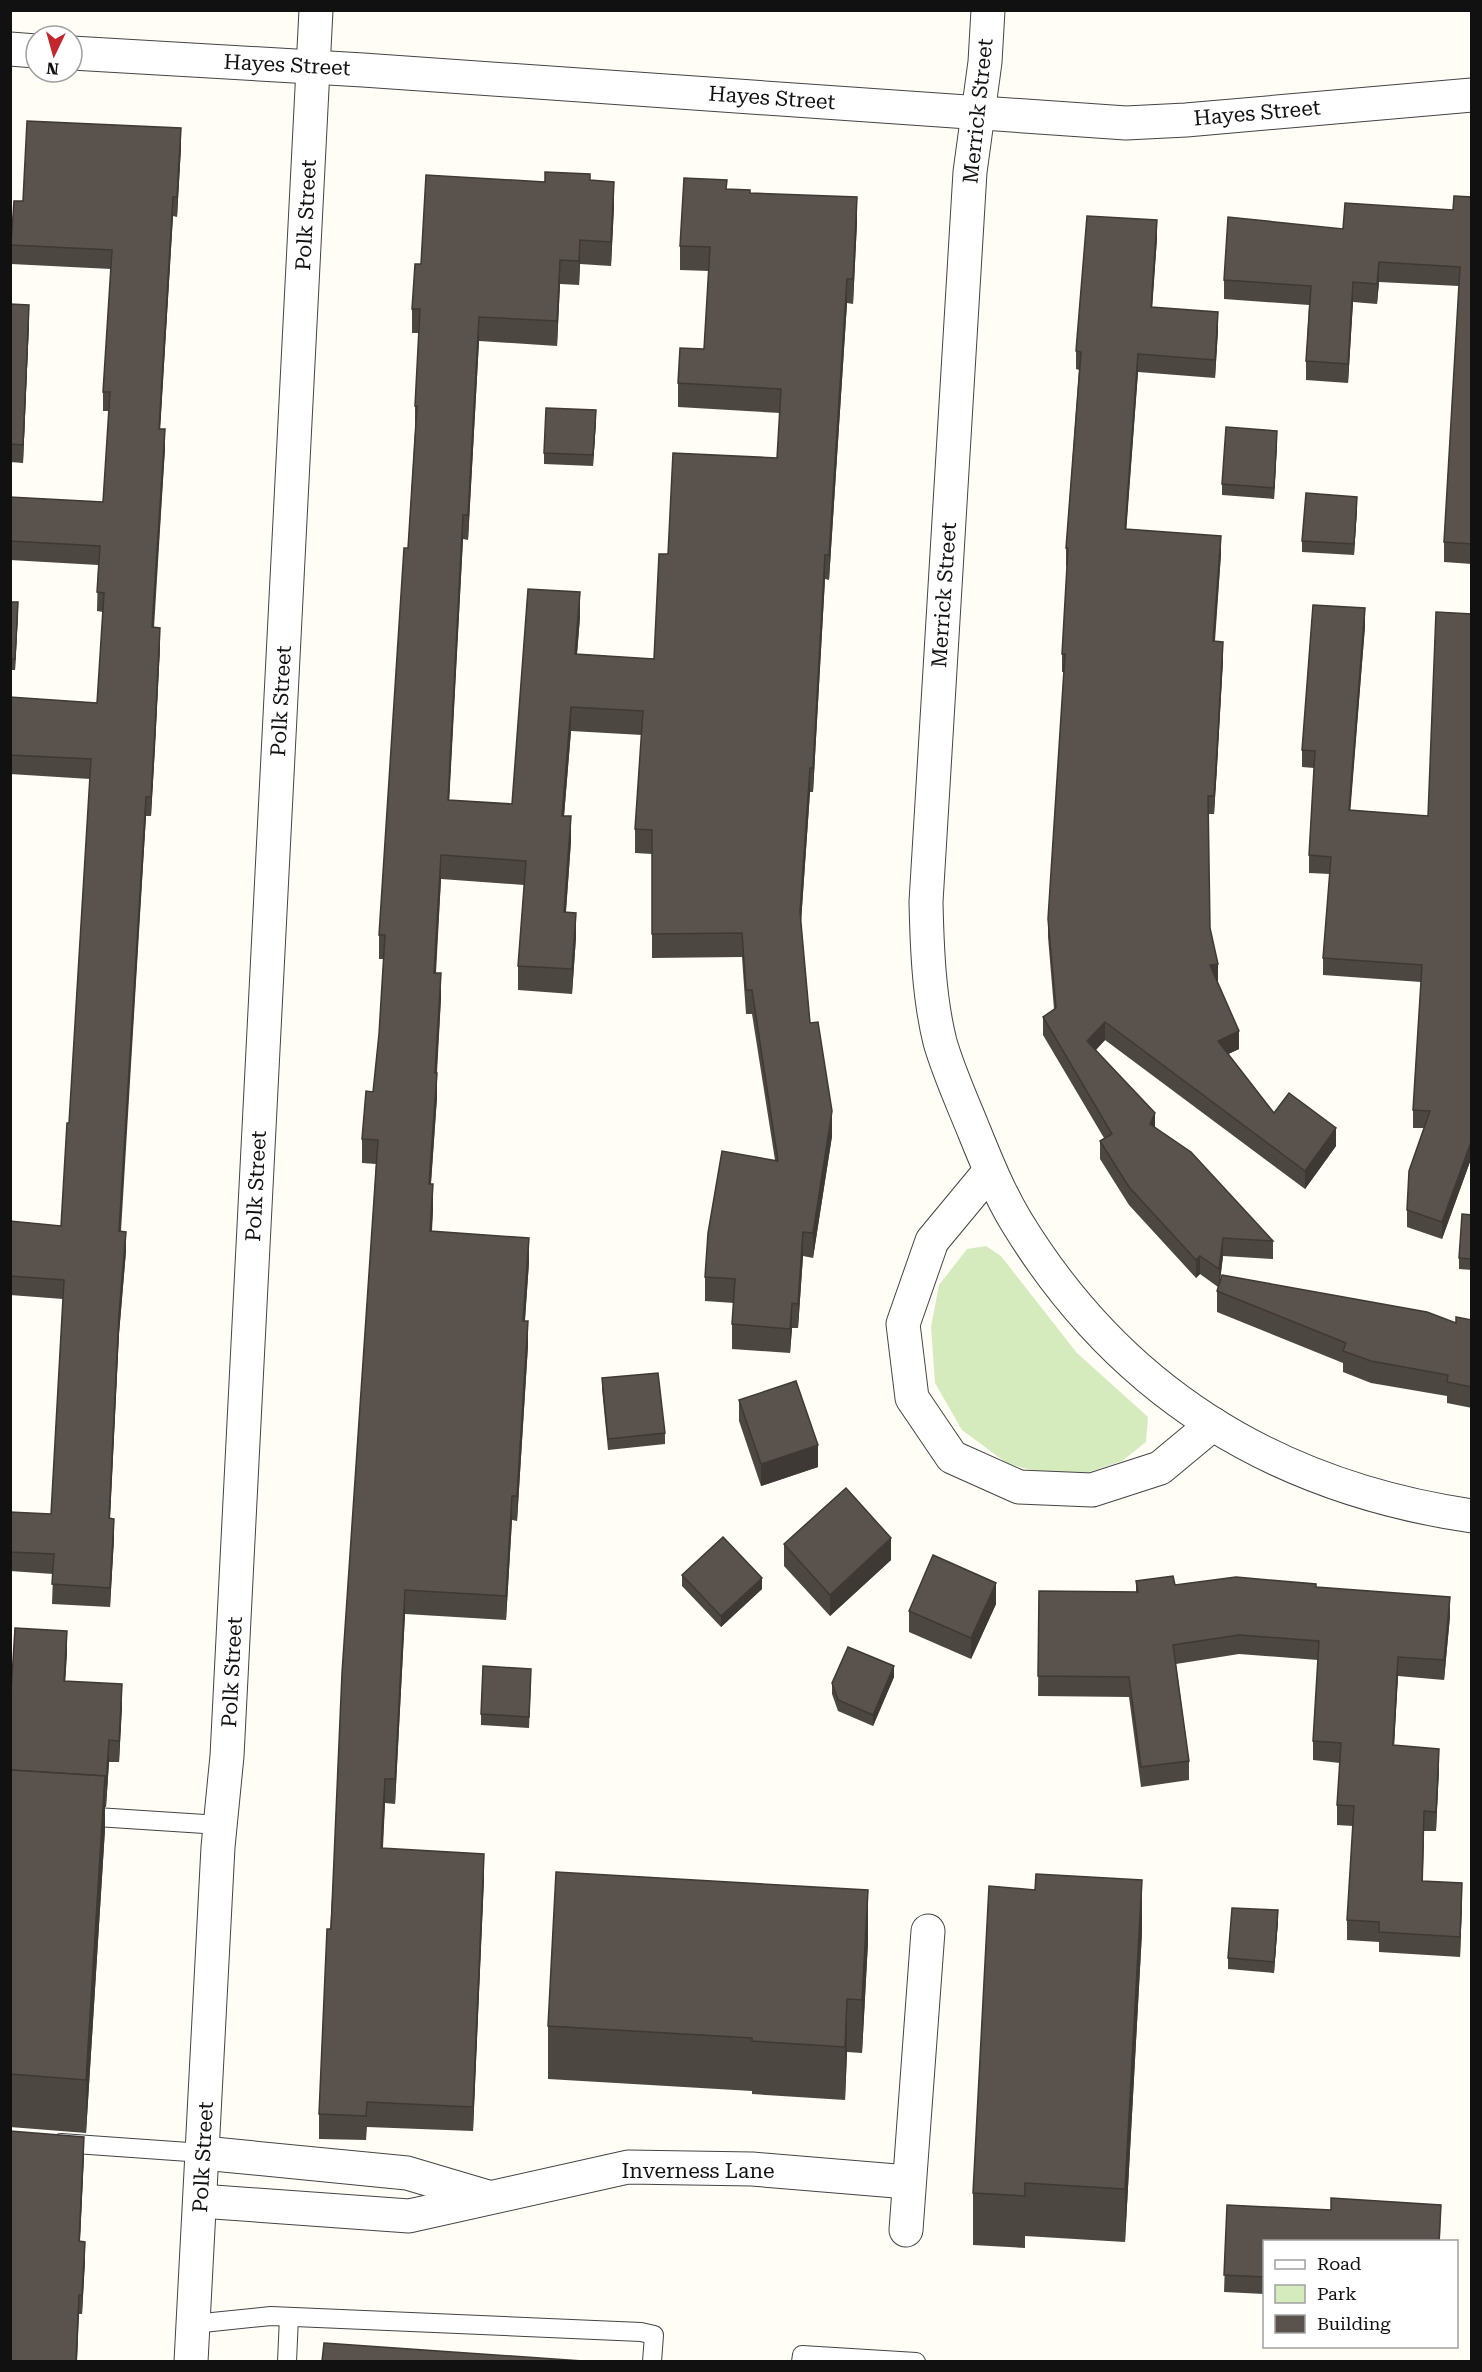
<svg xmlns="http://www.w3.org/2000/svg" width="1482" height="2372" font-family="'Roboto Serif',serif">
<rect width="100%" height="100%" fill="#fffdf5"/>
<!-- green -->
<polygon fill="#d5ebbd" points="986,1246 1001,1256 1077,1353 1148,1417 1146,1442 1122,1461 1083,1474 1048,1474 1008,1464 962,1430 935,1383 931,1327 939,1285 967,1249"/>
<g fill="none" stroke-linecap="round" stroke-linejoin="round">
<!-- service casing -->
<g stroke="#444" stroke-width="20">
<g id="service">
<polyline points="81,1816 220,1825"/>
<polyline points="61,2143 203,2153"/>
<polyline points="193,2324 271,2316 641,2332 654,2335 652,2362"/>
<polyline points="287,2362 289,2317"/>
<polyline points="801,2362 802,2355 916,2362"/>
</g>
</g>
<!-- minor casing -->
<g stroke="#444" stroke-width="35">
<g id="minor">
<path d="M988 10 985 62 970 172 926 902C927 947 929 998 940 1042 948 1070 961 1099 972 1126 985 1158 998 1191 1016 1221 1120 1392 1275 1487 1472 1516"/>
<polyline points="10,49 36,51"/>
<polyline points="72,53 363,70 1126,123 1186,120 1472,95"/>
<polyline points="990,1171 932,1241 903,1324 912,1398 952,1457 1019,1487 1092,1490 1160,1468 1213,1424"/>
<polyline points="203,2153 407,2173 488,2197"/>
<polyline points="200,2201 409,2216 628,2167 752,2169 908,2182"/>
<polyline points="906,2230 928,1931"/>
<polyline points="191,2362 218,1847 227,1756 316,10"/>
</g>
</g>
<!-- service -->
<use href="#service" stroke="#fff" stroke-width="18"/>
<!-- minor -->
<use href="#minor" stroke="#fff" stroke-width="33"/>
</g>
<!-- wall -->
<g fill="#4d4742">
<polygon points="181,147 177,217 173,216 160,429 165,448 154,628 160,647 155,747 151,816 146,816 121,1231 126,1251 119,1334 110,1519 114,1538 110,1607 52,1604 53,1574 10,1571 10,1512 51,1514 63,1299 10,1295 10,1221 61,1226 69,1123 90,779 10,774 10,697 97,703 103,612 97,611 98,565 10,560 10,497 103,502 109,411 103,411 103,392 111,269 11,264 11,245 23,201"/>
<polygon points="590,180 614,206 611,266 580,264 579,285 560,284 557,346 479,341 468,540 463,539 449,800 512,804 580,617 577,654 654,659 668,554 777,458 780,413 678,407 678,383 704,349 709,271 680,270 680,246 727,189 750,193 857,222 853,304 847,303 829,580 825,579 813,792 810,792 801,922 810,1023 832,1136 813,1258 803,1256 798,1328 792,1328 790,1353 732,1349 732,1324 734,1303 705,1301 705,1277 775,1160 752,1014 746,1014 742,957 652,958 652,854 635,853 635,829 642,735 571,731 564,816 571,841 566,912 576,937 572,994 518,990 518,966 524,885 441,879 436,973 441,998 437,1073 437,1097 431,1184 433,1209 432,1231 529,1262 525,1321 528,1345 517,1521 512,1520 506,1620 405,1614 395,1804 385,1803 383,1848 484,1878 473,2131 367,2127 366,2140 319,2139 319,2114 376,1164 362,1163 362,1139 373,1092 379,1034 384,959 379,959 379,935 408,548 415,431 415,406 419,333 412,333 412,309 421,264 545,182"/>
<polygon points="1472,197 1472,564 1444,562 1444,542 1459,286 1379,282 1377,304 1353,302 1348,383 1306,380 1306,361 1309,305 1224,299 1224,280 1343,229 1453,210"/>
<polygon points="1157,238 1152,307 1218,330 1215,378 1138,372 1126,530 1221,554 1215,641 1223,660 1217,767 1214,814 1208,814 1210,928 1218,982 1217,982 1239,1049 1228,1054 1274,1113 1336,1146 1305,1189 1105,1040 1096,1050 1155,1127 1273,1241 1273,1259 1223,1256 1220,1282 1456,1323 1472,1320 1472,1408 1447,1403 1447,1396 1371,1383 1343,1372 1343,1363 1217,1312 1217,1291 1218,1287 1200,1274 1196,1278 1129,1205 1100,1159 1100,1141 1104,1138 1043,1035 1043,1017 1054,1009 1048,937 1048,919 1064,672 1062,672 1062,654 1067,566 1066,566 1066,548 1079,370 1076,369 1076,351"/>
<polygon points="10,304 29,323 23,463 10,462"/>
<polygon points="596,421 593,466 544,464 544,453"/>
<polygon points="1277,442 1274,499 1222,495 1222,484"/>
<polygon points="1357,508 1354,555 1302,552 1302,541"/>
<polygon points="10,602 18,613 15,670 10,670"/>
<polygon points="1472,614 1472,1144 1471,1159 1442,1239 1407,1227 1407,1210 1424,1128 1413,1128 1413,1110 1421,982 1323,975 1323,958 1330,874 1309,873 1309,855 1314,768 1302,767 1302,750 1365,626 1350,810 1428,816"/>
<polygon points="1472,1215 1472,1270 1459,1269 1459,1258"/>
<polygon points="602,1378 665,1433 665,1444 608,1450 602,1389"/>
<polygon points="739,1400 818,1467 761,1486 739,1421"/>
<polygon points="784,1544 891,1560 830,1616 784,1566"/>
<polygon points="682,1575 762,1589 721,1627 682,1586"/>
<polygon points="1136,1581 1175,1585 1316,1587 1450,1616 1444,1680 1398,1676 1394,1745 1439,1768 1436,1831 1424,1831 1423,1881 1462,1903 1460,1957 1379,1952 1379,1942 1347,1940 1347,1920 1353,1826 1337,1825 1337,1805 1340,1763 1313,1760 1313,1741 1318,1660 1239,1654 1176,1664 1189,1761 1189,1780 1141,1787 1129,1697 1038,1696 1039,1591 1136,1592"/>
<polygon points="996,1604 971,1659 909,1632 909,1611"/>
<polygon points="67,1652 65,1681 122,1706 119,1762 109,1762 106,1807 105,1807 105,1829 86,2133 10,2127 10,1709"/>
<polygon points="894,1677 873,1726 838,1711 832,1694 832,1683"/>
<polygon points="531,1680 529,1728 481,1725 481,1714"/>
<polygon points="1278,1921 1274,1973 1228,1969 1228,1958"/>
<polygon points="1142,1932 1125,2242 1025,2236 1025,2248 973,2245 973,2193"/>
<polygon points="868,1942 862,2053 847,2052 845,2100 752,2094 752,2091 548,2079 548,2026"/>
<polygon points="84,2155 80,2241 85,2260 82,2314 79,2314 77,2361 10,2361"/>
<polygon points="1331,2198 1441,2205 1440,2241 1264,2241 1264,2294 1224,2292 1227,2205 1331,2210"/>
</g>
<!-- shaded-wall -->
<g fill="#3f3936">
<polygon points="181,128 181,147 177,217 177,197"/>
<polygon points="614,182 614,206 611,266 611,242"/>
<polygon points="173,197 173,216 159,448 159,429"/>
<polygon points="857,197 857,222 853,304 853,279"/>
<polygon points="1157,220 1157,238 1151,325 1151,307"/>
<polygon points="580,240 580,264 579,285 579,261"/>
<polygon points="560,260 560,284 557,346 557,321"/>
<polygon points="1379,262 1379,282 1377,304 1377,284"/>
<polygon points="847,279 847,303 829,580 829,555"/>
<polygon points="1353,282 1353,302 1348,383 1348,364"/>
<polygon points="29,305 29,323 23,463 23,445"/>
<polygon points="1218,312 1218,330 1215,378 1215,360"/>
<polygon points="479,317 479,341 468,540 468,515"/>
<polygon points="1138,354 1138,372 1125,548 1125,529"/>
<polygon points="596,410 596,421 593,466 593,455"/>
<polygon points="165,429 165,448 152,647 152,627"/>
<polygon points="1277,431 1277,442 1274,499 1274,488"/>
<polygon points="1357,497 1357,508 1354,555 1354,544"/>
<polygon points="463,515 463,539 448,824 448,800"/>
<polygon points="1221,536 1221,554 1213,659 1213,641"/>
<polygon points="825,555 825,579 813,792 813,768"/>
<polygon points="580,592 580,617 575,678 575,654"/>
<polygon points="18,602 18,613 15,670 15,659"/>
<polygon points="1365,608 1365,626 1349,828 1349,810"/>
<polygon points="160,628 160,647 155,747 151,816 151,797"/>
<polygon points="1223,642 1223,660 1217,767 1214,814 1214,796"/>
<polygon points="571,707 571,731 562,840 562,816"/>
<polygon points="810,768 810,792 800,936 800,912"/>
<polygon points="146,797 146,816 119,1250 119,1231"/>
<polygon points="571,816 571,841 564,936 564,912"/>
<polygon points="441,855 441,879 434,997 434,973"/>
<polygon points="576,913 576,937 572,994 572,969"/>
<polygon points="1218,964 1218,982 1210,983 1210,965"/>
<polygon points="441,973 441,998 435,1097 435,1073"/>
<polygon points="1105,1022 1105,1040 1087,1059 1087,1041"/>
<polygon points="1239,1031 1239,1049 1218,1059 1218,1041"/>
<polygon points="437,1073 437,1097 429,1209 429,1184"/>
<polygon points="832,1111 832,1136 813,1258 813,1233"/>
<polygon points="1155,1113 1155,1132 1150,1124"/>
<polygon points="1472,1126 1471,1159 1442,1239 1442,1222"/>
<polygon points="1336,1128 1336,1146 1305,1189 1305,1171"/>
<polygon points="433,1184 433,1209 430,1255 430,1231"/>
<polygon points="126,1232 126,1251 119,1334 109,1538 109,1518 119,1314"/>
<polygon points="803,1232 803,1256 798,1328 798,1304"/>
<polygon points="529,1238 529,1262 523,1345 523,1321"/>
<polygon points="1223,1238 1223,1256 1219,1287 1219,1269"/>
<polygon points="1200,1256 1200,1274 1196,1278 1196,1260"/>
<polygon points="792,1303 792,1328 790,1353 790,1329"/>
<polygon points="528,1321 528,1345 517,1521 517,1496"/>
<polygon points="818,1445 818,1467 761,1486 761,1464"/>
<polygon points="512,1496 512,1520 506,1620 506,1596"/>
<polygon points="114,1519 114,1538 110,1607 110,1588"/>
<polygon points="891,1538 891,1560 830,1616 830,1595"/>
<polygon points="762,1578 762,1589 721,1627 721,1616"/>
<polygon points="996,1583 996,1604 971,1659 971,1638"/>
<polygon points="405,1590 405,1614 395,1804 395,1779"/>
<polygon points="1450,1597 1450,1616 1444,1680 1444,1660"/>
<polygon points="67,1631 67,1652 64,1702 64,1681"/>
<polygon points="1398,1657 1398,1676 1393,1765 1393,1745"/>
<polygon points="894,1666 894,1677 873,1726 873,1715"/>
<polygon points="122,1684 122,1706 119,1762 119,1741"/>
<polygon points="109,1740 109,1762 106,1807 106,1785"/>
<polygon points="1439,1749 1439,1768 1436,1831 1436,1812"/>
<polygon points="105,1776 105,1829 86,2133 86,2080"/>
<polygon points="385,1779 385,1803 381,1873 381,1848"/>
<polygon points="1424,1811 1424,1831 1422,1901 1422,1881"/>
<polygon points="484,1854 484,1878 473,2131 473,2107"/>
<polygon points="1142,1880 1142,1932 1125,2242 1125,2189"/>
<polygon points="1462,1883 1462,1903 1460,1957 1460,1937"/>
<polygon points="868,1890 868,1942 862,2053 862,2000"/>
<polygon points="1278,1910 1278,1921 1274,1973 1274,1962"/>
<polygon points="847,1999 847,2052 845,2100 845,2047"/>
<polygon points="10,2074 11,2074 10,2127"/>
<polygon points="84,2137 84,2155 79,2260 79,2241"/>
<polygon points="85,2242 85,2260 82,2314 82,2296"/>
<polygon points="79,2295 77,2361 76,2361"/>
</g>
<!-- building -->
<g fill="#5a524d" stroke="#3f3936" stroke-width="1.5">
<polygon points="27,121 181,128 177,197 173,197 159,429 165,429 152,627 160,628 155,728 151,797 146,797 119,1231 126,1232 119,1314 109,1518 114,1519 110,1588 52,1584 54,1554 10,1552 10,1512 51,1514 64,1280 10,1276 10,1221 61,1226 67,1123 69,1123 91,759 10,755 10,697 97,703 104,593 97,592 100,546 10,541 10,497 103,502 110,392 103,392 112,250 11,245 14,201 23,201"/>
<polygon points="545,172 590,174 590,180 614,182 611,242 580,240 579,261 560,260 557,321 479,317 468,515 463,515 448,800 512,804 528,589 580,592 575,654 654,659 659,554 668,554 673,453 777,458 781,389 678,383 680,348 704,349 710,247 680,246 684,178 727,180 726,189 750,190 750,193 857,197 853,279 847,279 829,555 825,555 813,768 810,768 800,912 810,1023 818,1022 832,1111 813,1233 803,1232 798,1304 792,1303 790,1329 732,1324 735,1279 705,1277 708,1233 722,1151 778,1161 752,990 746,990 742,933 652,934 652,830 635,829 643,711 571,707 562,816 571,816 564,912 576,913 572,969 518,966 526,861 441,855 434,973 441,973 435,1073 437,1073 429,1184 433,1184 430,1231 529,1238 523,1321 528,1321 517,1496 512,1496 506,1596 405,1590 395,1779 385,1779 381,1848 484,1854 473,2107 367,2102 366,2116 319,2114 327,1929 331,1929 342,1673 378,1140 362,1139 366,1091 373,1092 379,1034 385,935 379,935 404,548 408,548 417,406 415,406 420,309 412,309 415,264 421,264 426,175 545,182"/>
<polygon points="1454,196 1472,197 1472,544 1444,542 1460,267 1379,262 1377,284 1353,282 1348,364 1306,361 1311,286 1224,280 1228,217 1343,229 1345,203 1453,210"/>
<polygon points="1087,216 1157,220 1151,307 1218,312 1215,360 1138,354 1125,529 1221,536 1213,641 1223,642 1217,749 1214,796 1208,796 1210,928 1218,964 1210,965 1239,1031 1218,1041 1274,1113 1289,1093 1336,1128 1305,1171 1105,1022 1087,1041 1155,1113 1150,1124 1191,1152 1273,1241 1223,1238 1219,1269 1200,1256 1196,1260 1129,1187 1100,1141 1112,1134 1043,1017 1056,1008 1048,919 1065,654 1062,654 1068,548 1066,548 1081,352 1076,351"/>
<polygon points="10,304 29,305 23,445 10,444"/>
<polygon points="546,408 596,410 593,455 544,453"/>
<polygon points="1226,427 1277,431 1274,488 1222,484"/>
<polygon points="1306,493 1357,497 1354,544 1302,541"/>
<polygon points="10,602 18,602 15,659 10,659"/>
<polygon points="1313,605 1365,608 1349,810 1428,816 1436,612 1472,614 1472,1126 1471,1142 1442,1222 1407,1210 1409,1171 1430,1111 1413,1110 1422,965 1323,958 1331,857 1309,855 1315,751 1302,750"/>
<polygon points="1462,1214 1472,1215 1472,1259 1459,1258"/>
<polygon points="1222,1275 1427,1312 1456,1323 1456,1317 1472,1320 1472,1387 1447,1382 1448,1375 1371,1361 1343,1351 1346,1343 1217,1291"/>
<polygon points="658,1373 665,1433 608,1439 602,1378"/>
<polygon points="796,1381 818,1445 761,1464 739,1400"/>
<polygon points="846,1488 891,1538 830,1595 784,1544"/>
<polygon points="723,1537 762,1578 721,1616 682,1575"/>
<polygon points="933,1555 996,1583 971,1638 909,1611"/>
<polygon points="1173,1576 1175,1585 1236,1577 1316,1584 1316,1587 1450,1597 1444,1660 1398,1657 1393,1745 1439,1749 1436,1812 1424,1811 1422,1881 1462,1883 1460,1937 1379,1932 1379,1922 1347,1920 1354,1806 1337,1805 1341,1743 1313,1741 1319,1641 1239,1635 1173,1645 1189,1761 1141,1767 1129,1677 1038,1676 1039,1591 1138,1592 1136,1581"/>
<polygon points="15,1628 67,1631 64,1681 122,1684 119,1741 109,1740 106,1785 105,1785 105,1776 10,1770 10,1709"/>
<polygon points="848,1647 894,1666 873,1715 838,1700 832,1683"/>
<polygon points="483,1666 531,1669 529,1717 481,1714"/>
<polygon points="10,1770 105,1776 86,2080 10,2074"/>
<polygon points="556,1872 868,1890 862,2000 847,1999 845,2047 752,2041 752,2038 548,2026"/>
<polygon points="1036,1874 1142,1880 1125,2189 1025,2183 1025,2196 973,2193 989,1886 1035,1890"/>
<polygon points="1232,1908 1278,1910 1274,1962 1228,1958"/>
<polygon points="10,2131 84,2137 79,2241 85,2242 82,2296 79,2295 76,2361 10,2361"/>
<polygon points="1331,2198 1441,2205 1439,2241 1264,2241 1264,2277 1224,2275 1227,2205 1331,2210"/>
<polygon points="324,2343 583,2361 322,2361"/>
</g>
<g text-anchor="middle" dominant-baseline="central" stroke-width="6" stroke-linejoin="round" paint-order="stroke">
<!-- street labels -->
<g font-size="21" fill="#111" stroke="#fff">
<text transform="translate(287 65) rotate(3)">Hayes Street</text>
<text transform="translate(772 98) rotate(4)">Hayes Street</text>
<text transform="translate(978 111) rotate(-84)">Merrick Street</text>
<text transform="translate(1257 113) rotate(-5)">Hayes Street</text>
<text transform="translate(306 215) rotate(-87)">Polk Street</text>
<text transform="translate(944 595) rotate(-86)">Merrick Street</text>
<text transform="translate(281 701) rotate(-87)">Polk Street</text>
<text transform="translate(256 1186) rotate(-87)">Polk Street</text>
<text transform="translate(232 1672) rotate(-87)">Polk Street</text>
<text transform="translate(203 2157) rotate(-87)">Polk Street</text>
<text x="698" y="2171">Inverness Lane</text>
</g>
</g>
<!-- border -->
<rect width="1482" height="2372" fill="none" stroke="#111111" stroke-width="24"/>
<!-- legend -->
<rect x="1263" y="2240" width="195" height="108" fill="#ffffff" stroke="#a0a0a0" stroke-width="1.5"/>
<rect x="1275" y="2260" width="30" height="9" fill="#ffffff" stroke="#a0a0a0" stroke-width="1.5"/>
<text x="1317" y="2270" font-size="18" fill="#111111">Road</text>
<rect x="1275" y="2285" width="30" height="18" fill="#d5ebbd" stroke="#a0a0a0" stroke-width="1.5"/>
<text x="1317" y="2300" font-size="18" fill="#111111">Park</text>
<rect x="1275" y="2315" width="30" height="18" fill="#5a524d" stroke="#a0a0a0" stroke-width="1.5"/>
<text x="1317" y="2330" font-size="18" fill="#111111">Building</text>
<!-- north arrow -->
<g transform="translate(54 54) rotate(185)"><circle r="28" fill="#ffffff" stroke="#a0a0a0" stroke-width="1.5"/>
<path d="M0-4.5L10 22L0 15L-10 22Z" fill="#c4262e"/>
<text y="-9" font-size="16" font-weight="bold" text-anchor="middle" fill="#111111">N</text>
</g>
</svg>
